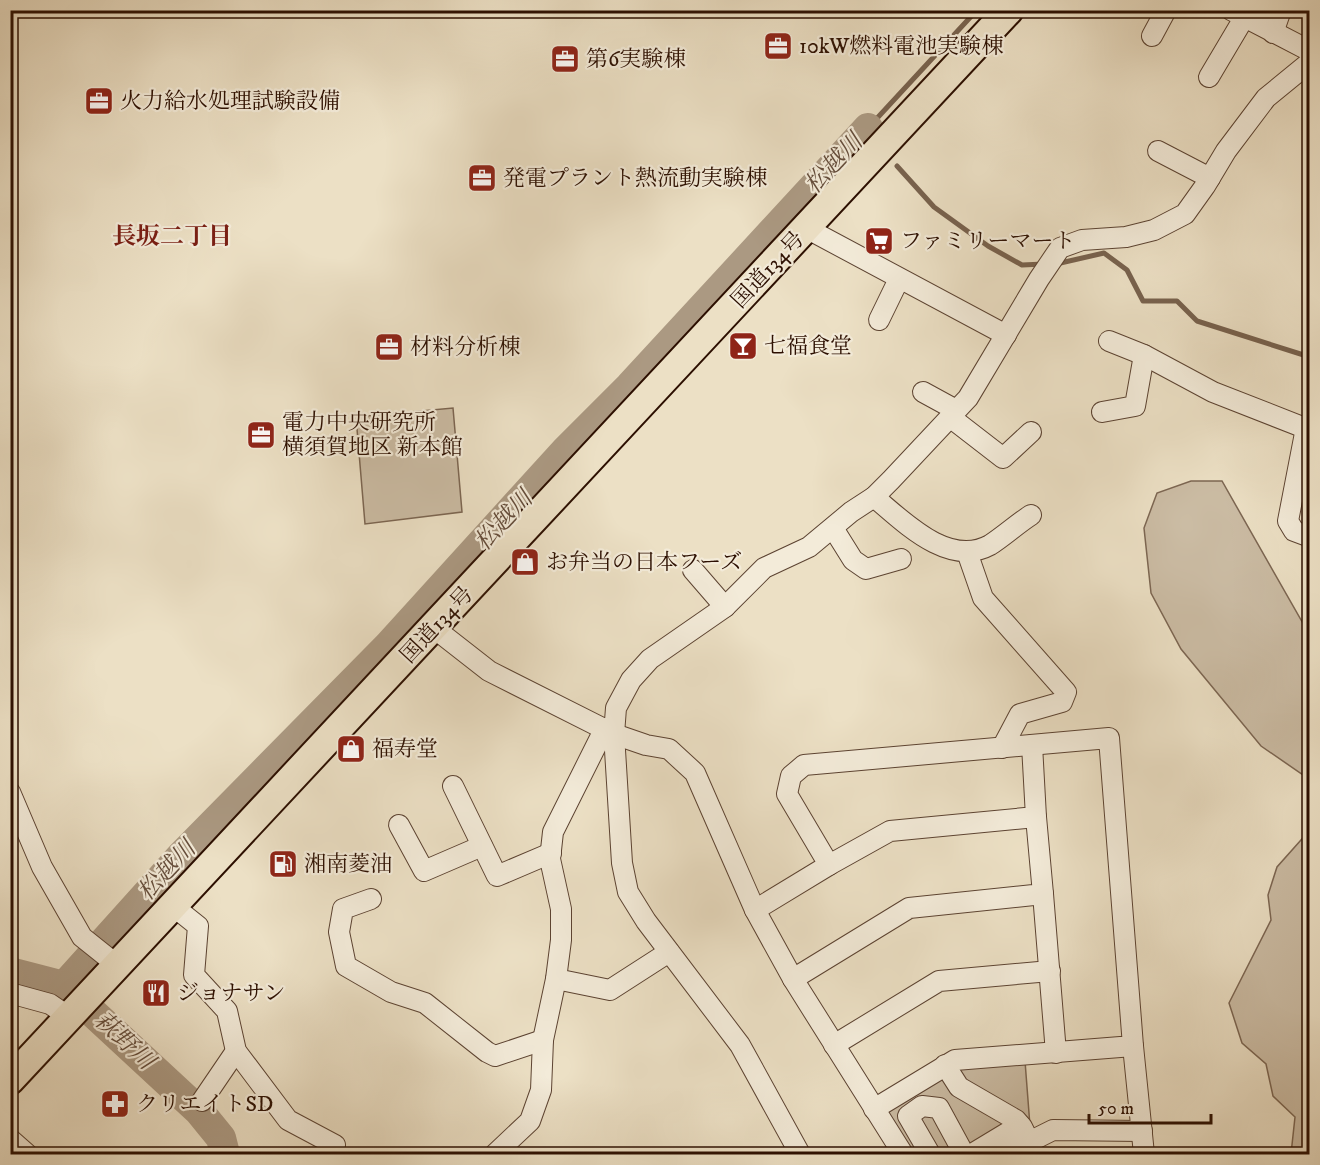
<svg xmlns="http://www.w3.org/2000/svg" width="1320" height="1165" font-family="'IM FELL DW Pica','Noto Serif JP',serif">
<rect width="100%" height="100%" fill="#ece0c5"/>
<filter id="stains"><feTurbulence type="fractalNoise" baseFrequency=".00333" numOctaves="4"/><feColorMatrix values="0 0 0 0 .2 0 0 0 0 .09 0 0 0 0 .02 0 0 0 .5 -.17"/></filter>
<radialGradient id="worn" r=".72"><stop offset=".6" stop-color="#630" stop-opacity="0"/><stop offset="1" stop-color="#630" stop-opacity=".3"/></radialGradient>
<!-- green -->
<g fill="#cbbca4" stroke="#7c6652" stroke-width="1.5">
<polygon points="453,408 462,512 365,524 356,417"/>
<polygon points="1191,481 1222,481 1309,634 1309,779 1261,746 1181,649 1151,593 1144,528 1157,493"/>
<polygon points="1309,831 1309,1154 1291,1154 1295,1117 1273,1096 1266,1064 1242,1043 1229,1003 1271,920 1268,895 1277,867"/>
<polygon points="1025,1061 1030,1126 987,1154 912,1154 886,1112 960,1068"/>
</g>
<g fill="none" stroke-linecap="round" stroke-linejoin="round">
<!-- stream -->
<g stroke="#78624e" stroke-width="5">
<polyline points="873,134 868,128 977,10"/>
<polyline points="897,166 934,207 988,246 1022,265 1044,264"/>
<polyline points="1056,264 1104,253 1127,270 1143,301 1177,301 1197,321 1310,357"/>
</g>
<!-- river -->
<g stroke="#ab9982" stroke-width="30">
<polyline points="10,972 64,986 181,856 388,646 566,450 630,386 868,128"/>
<polyline points="64,986 199,1111 221,1138 225,1154"/>
</g>
<!-- minor casing -->
<g stroke="#5c4332" stroke-width="22">
<g id="minor">
<polyline points="1231,10 1310,51"/>
<polyline points="1273,33 1281,10"/>
<polyline points="1152,36 1166,10"/>
<polyline points="1209,77 1244,18"/>
<polyline points="1158,151 1210,178"/>
<polyline points="806,228 1006,335"/>
<polyline points="879,320 899,279"/>
<polyline points="1109,341 1144,355 1213,392 1310,430"/>
<polyline points="923,392 956,410"/>
<polyline points="1102,412 1135,406 1144,355"/>
<polyline points="950,417 1003,458 1031,432"/>
<polyline points="1306,428 1288,521 1294,531 1310,537"/>
<path d="M874 497C903 521 948 568 990 545 1004 536 1017 524 1031 515"/>
<polyline points="833,528 853,560 866,569 901,559"/>
<polyline points="967,552 983,598 1066,692 1062,702 1020,714 1002,748"/>
<polyline points="693,570 725,607"/>
<polyline points="434,628 489,671 614,734 646,745 669,749 695,773 755,910 793,979 903,1154"/>
<polyline points="453,786 497,876 551,853"/>
<polyline points="10,792 42,867 82,937 117,965"/>
<polyline points="399,825 424,871 482,846"/>
<polyline points="829,865 890,831 1036,817 1032,745"/>
<polyline points="1043,894 1056,1053"/>
<polyline points="371,899 343,909 339,932 346,966 391,992 425,1003 487,1052 495,1056 543,1040"/>
<polyline points="173,906 198,926 194,975 227,1011 236,1051 288,1120 335,1145"/>
<polyline points="755,910 829,865 787,794 791,776 804,765 1109,738 1133,1046 955,1060 874,1109"/>
<polyline points="556,979 610,990 669,952"/>
<polyline points="793,979 909,908 1043,894 1036,817"/>
<polyline points="10,993 50,1004 69,1017"/>
<polyline points="834,1045 939,981 1050,971"/>
<polyline points="1133,1046 1144,1154"/>
<polyline points="945,1065 959,1087 1016,1120 1022,1127 1029,1141"/>
<polyline points="202,1101 236,1051"/>
<polyline points="10,1139 27,1154"/>
<polyline points="495,1154 530,1121 541,1090 543,1040 556,979 561,940 561,909 550,859 553,832 605,728"/>
<polyline points="800,1154 740,1045 646,921 628,892 622,863 614,734 616,708 631,680 650,659 725,607 764,568 809,547 851,512 874,497 891,480 968,398 1039,279 1060,248 1082,240 1126,237 1154,230 1185,214 1205,186 1226,151 1266,98 1310,62"/>
<polyline points="930,1154 908,1116 922,1106 939,1108 964,1154"/>
<polyline points="972,1154 1020,1125"/>
<polyline points="1005,1154 1053,1130 1142,1131"/>
</g>
</g>
<!-- highway casing -->
<g stroke="#2c0f01" stroke-width="32">
<polyline id="highway" points="10,1080 1009,10"/>
</g>
<!-- minor -->
<use href="#minor" stroke="#f3ebd9" stroke-width="20"/>
<!-- highway -->
<use href="#highway" stroke="#ece0c5" stroke-width="28"/>
</g>
<!-- icons -->
<defs>
<g id="office-square" transform="scale(1.5)"><rect x="-9" y="-9" width="18" height="18" rx="4" fill="#8f2418" stroke="#f3ebd9"/><path d="M-6-3h4V-5.5h4V-3h4V5H-6ZM-1-4.5V-3h2v-1.5ZM-6 0V1H6V0Z" fill="#fff"/></g>
<g id="supermarket-square" transform="scale(1.5)"><rect x="-9" y="-9" width="18" height="18" rx="4" fill="#8f2418" stroke="#f3ebd9"/><path d="M-6-5.5h2.5l.6 2H6L4.5 2H-2.5L-4.4-4H-6ZM-1.5 3.2a1.3 1.3 0 1 0 .1 0ZM3 3.2a1.3 1.3 0 1 0 .1 0Z" fill="#fff"/></g>
<g id="bar-square" transform="scale(1.5)"><rect x="-9" y="-9" width="18" height="18" rx="4" fill="#8f2418" stroke="#f3ebd9"/><path d="M-6-5H6L.8 .8V4.5H3.5V6h-7V4.5H-.8V.8Z" fill="#fff"/></g>
<g id="shop-square" transform="scale(1.5)"><rect x="-9" y="-9" width="18" height="18" rx="4" fill="#8f2418" stroke="#f3ebd9"/><path d="M-5-2.5h2.3a2.7 3.5 0 0 1 5.4 0H5L5.5 6h-11ZM-1.5-2.5h3a1.5 2.3 0 0 0-3 0Z" fill="#fff"/></g>
<g id="fuel-square" transform="scale(1.5)"><rect x="-9" y="-9" width="18" height="18" rx="4" fill="#8f2418" stroke="#f3ebd9"/><path d="M-5.5-6h7V0h2V4h1.3V-2.5L3-4.5l.8-.8L6-3V5H2.5V1h-1V6h-7ZM-4.2-4.7v3.2H.2V-4.7Z" fill="#fff"/></g>
<g id="restaurant-square" transform="scale(1.5)"><rect x="-9" y="-9" width="18" height="18" rx="4" fill="#8f2418" stroke="#f3ebd9"/><path d="M-5-6h1v4h1v-4h1v4h1v-4h1v5L-1.5 .5V6h-2V.5L-5-1ZM5-6V6H3V1.5H1.5Q1.5-4 5-6Z" fill="#fff"/></g>
<g id="pharmacy-square" transform="scale(1.5)"><rect x="-9" y="-9" width="18" height="18" rx="4" fill="#8f2418" stroke="#f3ebd9"/><path d="M-2-6h4v4h4v4h-4v4h-4v-4h-4v-4h4Z" fill="#fff"/></g>
</defs>
<g fill-rule="evenodd">
<use href="#office-square" x="778" y="46"/>
<use href="#office-square" x="565" y="59"/>
<use href="#office-square" x="99" y="101"/>
<use href="#office-square" x="482" y="178"/>
<use href="#supermarket-square" x="879" y="241"/>
<use href="#bar-square" x="743" y="346"/>
<use href="#office-square" x="389" y="347"/>
<use href="#office-square" x="261" y="435"/>
<use href="#shop-square" x="525" y="562"/>
<use href="#shop-square" x="351" y="749"/>
<use href="#fuel-square" x="283" y="864"/>
<use href="#restaurant-square" x="156" y="993"/>
<use href="#pharmacy-square" x="115" y="1104"/>
</g>
<g text-anchor="middle" dominant-baseline="central" stroke-width="4.5" stroke-linejoin="round" paint-order="stroke">
<!-- poi labels -->
<g font-size="22" fill="#2c0f01" stroke="#f3ebd9" text-anchor="start">
<text x="799" y="46">10kW燃料電池実験棟</text>
<text x="586" y="59">第6実験棟</text>
<text x="120" y="101">火力給水処理試験設備</text>
<text x="503" y="178">発電プラント熱流動実験棟</text>
<text x="900" y="241">ファミリーマート</text>
<text x="764" y="346">七福食堂</text>
<text x="410" y="347">材料分析棟</text>
<text x="282" y="422">電力中央研究所<tspan x="282" dy="25">横須賀地区 新本館</tspan></text>
<text x="546" y="562">お弁当の日本フーズ</text>
<text x="372" y="749">福寿堂</text>
<text x="304" y="864">湘南菱油</text>
<text x="177" y="993">ジョナサン</text>
<text x="136" y="1104">クリエイトSD</text>
</g>
<!-- street labels -->
<g font-size="22" fill="#2c0f01" stroke="#f3ebd9">
<text transform="translate(768 270) rotate(-47)">国道134号</text>
<text transform="translate(437 625) rotate(-47)">国道134号</text>
</g>
<!-- water labels -->
<g font-size="24" font-style="italic" fill="#654d3b" stroke="#f3ebd9">
<text transform="translate(834 164) rotate(-47)">松越川</text>
<text transform="translate(504 521) rotate(-47)">松越川</text>
<text transform="translate(167 871) rotate(-47)">松越川</text>
<text transform="translate(124 1041) rotate(43)">萩野川</text>
</g>
<!-- neighbourhood labels -->
<g font-size="24" font-weight="bold" fill="#7a1f14" stroke="#f3ebd9">
<text x="172" y="237">長坂二丁目</text>
</g>
</g>
<!-- margin -->
<rect width="1320" height="1165" fill="none" stroke="#ece0c5" stroke-width="36"/>
<rect x="12" y="12" width="1296" height="1141" fill="none" stroke="#2c0f01" stroke-width="3"/>
<rect x="18" y="18" width="1284" height="1129" fill="none" stroke="#2c0f01" stroke-width="1.5"/>
<!-- scale -->
<path d="M1089 1114v9h122v-9" fill="none" stroke="#2c0f01" stroke-width="3"/>
<text x="1098" y="1114" font-size="18" fill="#2c0f01" stroke="#f3ebd9" stroke-width="4.5" paint-order="stroke">50 m</text>
<rect width="100%" height="100%" filter="url(#stains)"/>
<rect width="100%" height="100%" fill="url(#worn)"/>
</svg>
